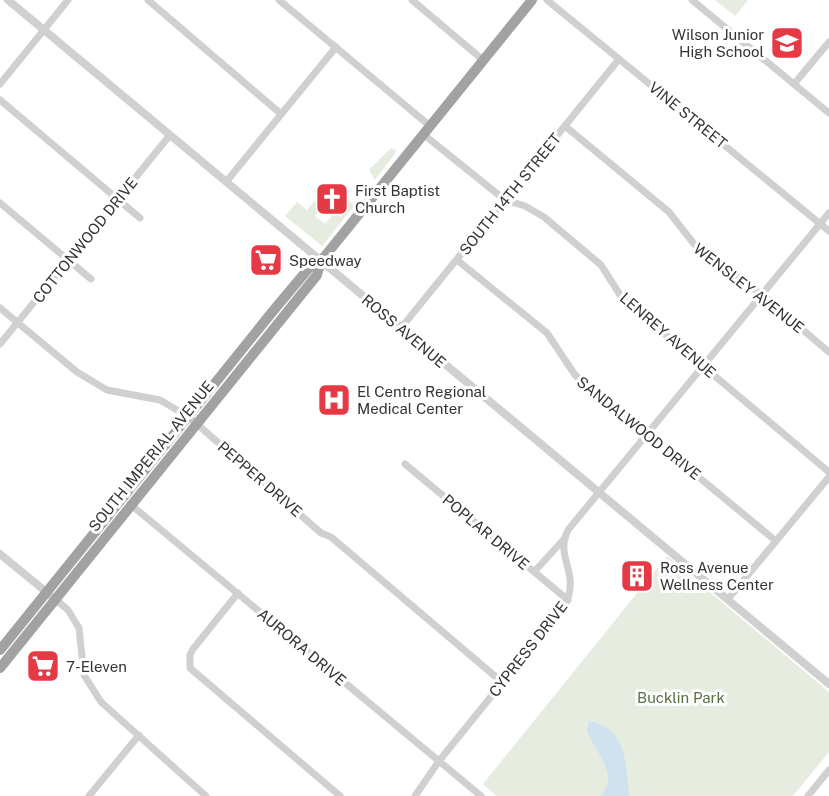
<svg xmlns="http://www.w3.org/2000/svg" width="829" height="796" font-family="'Public Sans',sans-serif">
<rect width="100%" height="100%" fill="#fff"/>
<!-- green -->
<g fill="#e6ecdf">
<polygon points="715,0 748,0 735,16"/>
<polygon points="391,148 397,151 375,180 369,170"/>
<polygon points="318,197 326,203 315,216 325,224 347,199 354,206 322,246 285,216 297,202 307,210"/>
<polygon points="667,556 829,692 829,752 793,796 496,796 483,784"/>
</g>
<!-- water -->
<path fill="#cfe2ee" d="M589 721C628 728 626 766 629 796H600C622 776 594 751 587 731Z"/>
<g fill="none" stroke-linecap="round" stroke-linejoin="round">
<!-- minor -->
<g stroke="#d0d0d0" stroke-width="7">
<polyline points="148,0 281,114"/>
<polyline points="279,0 430,126"/>
<polyline points="412,0 483,60"/>
<polyline points="547,0 829,231"/>
<polyline points="692,0 829,113"/>
<polyline points="0,84 68,0"/>
<polyline points="794,84 829,42"/>
<polyline points="0,100 140,218"/>
<polyline points="565,126 669,212 694,244 762,295 829,352"/>
<polyline points="423,134 505,200 525,206 544,217 601,265 622,298 829,472"/>
<polyline points="226,182 336,47"/>
<polyline points="0,203 91,279"/>
<polyline points="457,260 547,333 575,375 776,541"/>
<polyline points="0,308 77,372 107,390 160,400 189,417 321,533 331,537 503,683"/>
<polyline points="401,328 619,59"/>
<polyline points="0,344 170,135"/>
<polyline points="405,464 568,600"/>
<polyline points="130,504 481,796"/>
<polyline points="534,572 565,538"/>
<polyline points="238,593 193,649 190,655 190,668 340,796"/>
<polyline points="55,599 68,610 79,628 84,675 101,702 206,796"/>
<polyline points="728,599 829,477"/>
<polyline points="89,796 139,735"/>
<path d="M415 796 439 761 565 605C581 572 554 558 568 530L829 213"/>
<polyline points="808,796 829,770"/>
</g>
<!-- tertiary -->
<g stroke="#d0d0d0" stroke-width="8">
<polyline points="8,0 829,684"/>
<polyline points="0,554 55,599"/>
</g>
<!-- trunk -->
<g stroke="#a2a2a2" stroke-width="10">
<polyline points="0,650 273,311 309,268 321,261 532,0"/>
<polyline points="0,668 317,275 321,261"/>
</g>
</g>
<!-- icons -->
<defs>
<g id="school-square" transform="scale(1.725)"><rect x="-9" y="-9" width="18" height="18" rx="4" fill="#e63946" stroke="#fff"/><path d="M0-5L7-2L0 1L-7-2ZM-4 1L0 2.5L4 1V4Q0 6-4 4Z" fill="#fff"/></g>
<g id="church-square" transform="scale(1.725)"><rect x="-9" y="-9" width="18" height="18" rx="4" fill="#e63946" stroke="#fff"/><path d="M-1.2-6h2.4v3.5h3.3v2.4h-3.3V6h-2.4V-.1h-3.3v-2.4h3.3Z" fill="#fff"/></g>
<g id="supermarket-square" transform="scale(1.725)"><rect x="-9" y="-9" width="18" height="18" rx="4" fill="#e63946" stroke="#fff"/><path d="M-6-5.5h2.5l.6 2H6L4.5 2H-2.5L-4.4-4H-6ZM-1.5 3.2a1.3 1.3 0 1 0 .1 0ZM3 3.2a1.3 1.3 0 1 0 .1 0Z" fill="#fff"/></g>
<g id="hospital-square" transform="scale(1.725)"><rect x="-9" y="-9" width="18" height="18" rx="4" fill="#e63946" stroke="#fff"/><path d="M-5-5h3v3.5h4V-5h3V5h-3V1.5h-4V5h-3Z" fill="#fff"/></g>
<g id="building-square" transform="scale(1.725)"><rect x="-9" y="-9" width="18" height="18" rx="4" fill="#e63946" stroke="#fff"/><path d="M-4-6H4V6H1V3H-1V6H-4ZM-2.5-4.3h1.7v1.8h-1.7ZM.8-4.3h1.7v1.8H.8ZM-2.5-1h1.7V.8h-1.7ZM.8-1h1.7V.8H.8Z" fill="#fff"/></g>
</defs>
<g fill-rule="evenodd">
<use href="#school-square" x="787" y="43"/>
<use href="#church-square" x="332" y="199"/>
<use href="#supermarket-square" x="266" y="260"/>
<use href="#hospital-square" x="334" y="400"/>
<use href="#building-square" x="637" y="576"/>
<use href="#supermarket-square" x="43" y="666"/>
</g>
<g text-anchor="middle" dominant-baseline="central" stroke-width="6" stroke-linejoin="round" paint-order="stroke">
<!-- poi labels -->
<g font-size="15" fill="#333" stroke="#fff" text-anchor="start">
<text x="764" y="34" text-anchor="end">Wilson Junior<tspan x="764" dy="17">High School</tspan></text>
<text x="355" y="190">First Baptist<tspan x="355" dy="17">Church</tspan></text>
<text x="289" y="260">Speedway</text>
<text x="357" y="391">El Centro Regional<tspan x="357" dy="17">Medical Center</tspan></text>
<text x="660" y="567">Ross Avenue<tspan x="660" dy="17">Wellness Center</tspan></text>
<text x="66" y="666">7-Eleven</text>
</g>
<!-- street labels -->
<g font-size="15" fill="#333" stroke="#fff">
<text transform="translate(688 115) rotate(39)">VINE STREET</text>
<text transform="translate(510 194) rotate(-51)">SOUTH 14TH STREET</text>
<text transform="translate(85 240) rotate(-51)">COTTONWOOD DRIVE</text>
<text transform="translate(749 288) rotate(38)">WENSLEY AVENUE</text>
<text transform="translate(404 331) rotate(40)">ROSS AVENUE</text>
<text transform="translate(668 335) rotate(41)">LENREY AVENUE</text>
<text transform="translate(639 428) rotate(39)">SANDALWOOD DRIVE</text>
<text transform="translate(151 456) rotate(-51)">SOUTH IMPERIAL AVENUE</text>
<text transform="translate(260 479) rotate(41)">PEPPER DRIVE</text>
<text transform="translate(486 532) rotate(40)">POPLAR DRIVE</text>
<text transform="translate(302 647) rotate(40)">AURORA DRIVE</text>
<text transform="translate(528 649) rotate(-52)">CYPRESS DRIVE</text>
</g>
<!-- park labels -->
<g font-size="15" fill="#56703f" stroke="#fff">
<text x="681" y="697">Bucklin Park</text>
</g>
</g>
</svg>
